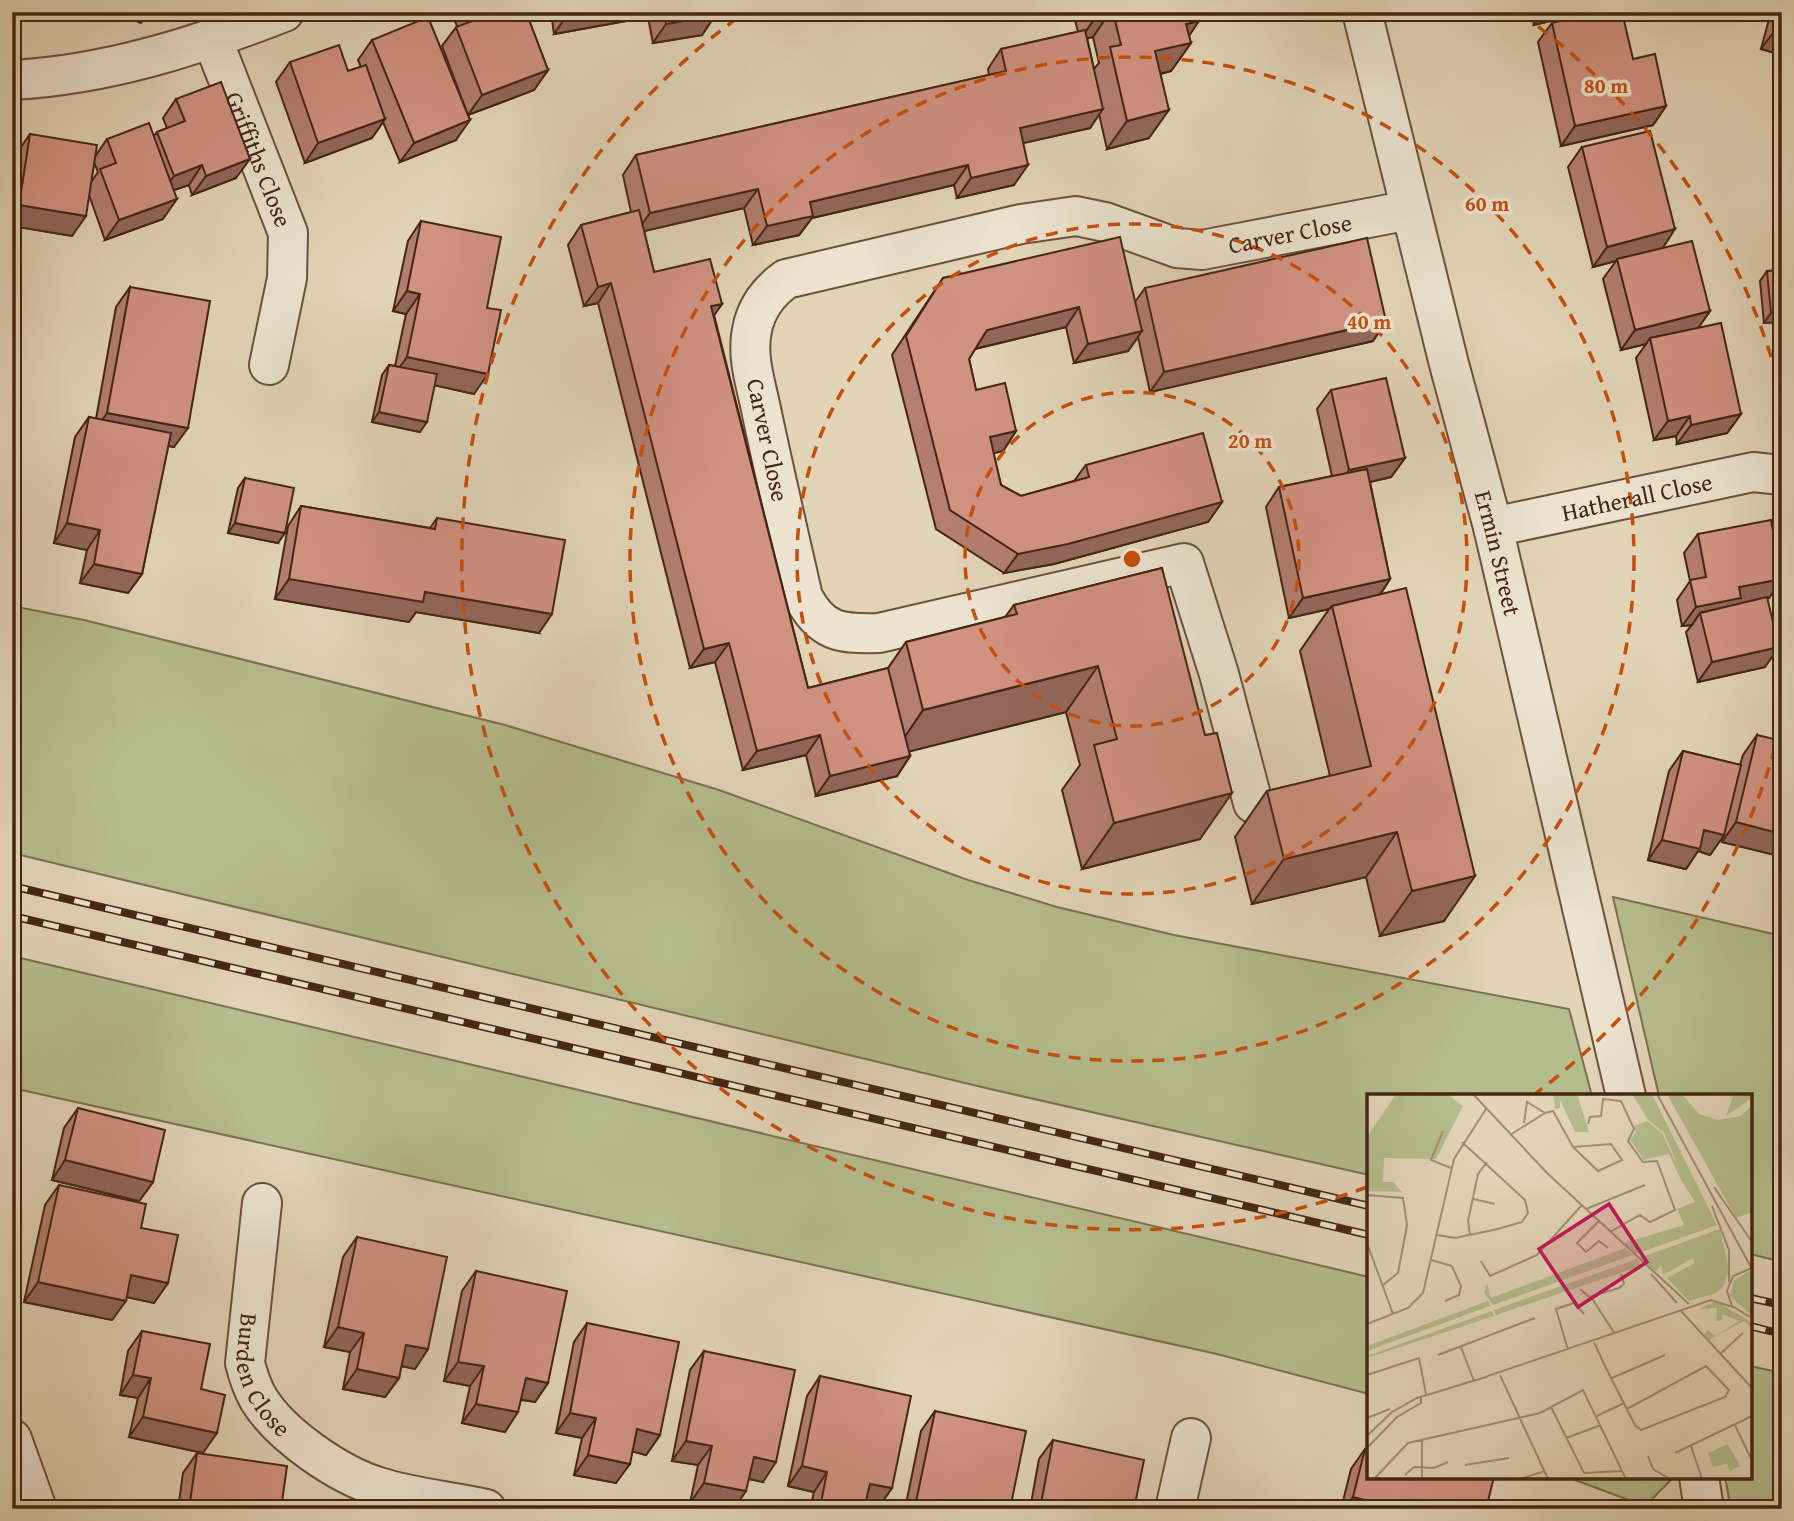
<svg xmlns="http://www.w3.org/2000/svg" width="1794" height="1521" font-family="'Gentium Book Plus',serif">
<rect width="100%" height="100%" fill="#e2d4b7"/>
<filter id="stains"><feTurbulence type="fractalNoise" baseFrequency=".00286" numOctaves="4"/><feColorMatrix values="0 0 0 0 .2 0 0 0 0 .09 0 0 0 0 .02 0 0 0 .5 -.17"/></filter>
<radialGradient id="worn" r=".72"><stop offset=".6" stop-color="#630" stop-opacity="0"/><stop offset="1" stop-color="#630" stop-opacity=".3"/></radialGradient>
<!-- green -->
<g fill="#b5bc8d" stroke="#7c7150" stroke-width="2">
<polygon points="12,606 84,620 505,725 719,790 968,880 1057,907 1174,935 1569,1009 1592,1096 1369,1096 1369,1175 990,1089 12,853"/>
<polygon points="1613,897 1782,936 1782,1262 1750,1254 1750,1096 1659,1096"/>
<polygon points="12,956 1369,1277 1369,1394 1217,1354 12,1088"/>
<polygon points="1750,1366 1782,1373 1782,1509 1731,1509 1725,1477 1750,1477"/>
<polygon points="1567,1477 1674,1477 1645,1506"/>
</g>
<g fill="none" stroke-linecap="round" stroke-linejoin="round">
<!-- minor casing -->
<g stroke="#6c523b" stroke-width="42">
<g id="minor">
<path id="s1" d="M212 38 288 233 287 278 269 365"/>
<path d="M12 80C107 75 197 46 284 12"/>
<path id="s2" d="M1493 527 1753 472 1782 475"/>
<path id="s3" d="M1253 803 1219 674 1184 563 879 633C841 634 822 633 803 597 789 536 775 475 762 414 757 387 746 358 752 330 756 308 768 292 786 279L1021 224 1076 216 1105 222 1177 248 1202 250 1410 210"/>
<path id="s4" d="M262 1203 245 1363C248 1375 252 1387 258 1398 280 1435 339 1475 379 1487 413 1498 451 1501 486 1509"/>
<polyline points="12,1439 37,1509"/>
<polyline points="1175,1509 1191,1438"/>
</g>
</g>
<!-- tertiary casing -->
<g stroke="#6c523b" stroke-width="42">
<g id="tertiary">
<path id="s5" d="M1362 12 1449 364 1493 527 1626 1096"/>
<polyline points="1699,1477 1704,1509"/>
</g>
</g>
<!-- minor -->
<use href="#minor" stroke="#ece3d0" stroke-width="38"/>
<!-- tertiary -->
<use href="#tertiary" stroke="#ece3d0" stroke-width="38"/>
<!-- rail casing -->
<g stroke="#442612" stroke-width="8">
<g id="rail">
<polyline points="12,886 1369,1206"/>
<polyline points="12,916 1369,1235"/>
<polyline points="1750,1298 1782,1305"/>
<polyline points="1750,1326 1782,1334"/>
</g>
</g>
<!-- rail -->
<use href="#rail" stroke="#ece3d0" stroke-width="5" stroke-dasharray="16" stroke-linecap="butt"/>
</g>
<!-- wall -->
<g fill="#b47e70" stroke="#442612" stroke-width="2" fill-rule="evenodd">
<polygon points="455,12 526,12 548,70 534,90 468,115 442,46 457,26 453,16"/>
<polygon points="551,12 757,12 712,20 702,35 653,43 648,17 554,34"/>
<path d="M1073 12H1197L1189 36 1191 43 1171 71 1161 74 1149 138 1107 149 1099 114 1090 128 1023 143 1014 185 957 198 954 185 812 218 799 235 753 245 744 208 644 231 654 272 722 304 714 315 808 688 888 668 906 642 1005 617 1014 605 1162 568 1200 839 1082 869 1062 790 1080 765 1066 712 909 751 910 756 897 776 816 796 806 755 743 770 715 662 690 668 598 303 584 306 568 245 581 225 631 212 623 175 636 155 989 75 988 69 1001 49 1078 32ZM1093 37 1099 63 1094 69 1087 38Z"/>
<polygon points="1531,12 1587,12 1534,25"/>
<polygon points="1771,12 1782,12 1782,55 1761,49"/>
<polygon points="1552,23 1633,59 1666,106 1653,125 1561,146 1538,42"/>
<polygon points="372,40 456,140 400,162 383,122 372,138 305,163 276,82 290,62 348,71 361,67 358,60"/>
<path d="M176 99 236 178 192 195 189 185 174 190 163 219 105 240 89 195 72 236 12 226V155L16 156 17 153 30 134 96 155 107 139 154 136 157 132 167 128 163 118ZM94 162 98 172 91 182Z"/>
<polygon points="1582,147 1710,311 1698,328 1741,414 1727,433 1677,444 1676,436 1654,440 1636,358 1646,344 1621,350 1603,279 1616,261 1593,267 1568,167"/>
<polygon points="421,221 487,308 474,394 434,385 420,432 372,422 382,375 389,365 395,366 406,314 393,311 408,241"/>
<polygon points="1782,270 1782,322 1764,323 1760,281 1767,271"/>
<polygon points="943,278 1135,302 1145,288 1386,321 1373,341 1150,392 1138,337 1128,351 1074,363 1066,327 975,349 969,359 976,390 1016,431 1003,451 993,453 1001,485 1021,496 1074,481 1086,465 1222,502 1208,522 1054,564 1004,573 936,529 892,355"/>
<polygon points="130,287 174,447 168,446 142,574 128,593 80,583 87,550 54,543 75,437 89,417 96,419 116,307"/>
<polygon points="1331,390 1405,458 1391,477 1370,482 1390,579 1380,595 1444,921 1380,936 1366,877 1252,904 1235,837 1267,791 1330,776 1300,651 1329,609 1289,618 1266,507 1279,487 1332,476 1317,409"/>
<polygon points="245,478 278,543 228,533 238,488"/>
<polygon points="301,506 430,528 437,518 539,633 416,612 409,622 275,599 288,526"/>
<polygon points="1698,534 1769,598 1767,599 1765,667 1698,682 1686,632 1692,625 1682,626 1677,600 1690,581 1684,553"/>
<polygon points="1757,735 1775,855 1722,842 1723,836 1710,855 1698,851 1686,869 1648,860 1669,771 1683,751 1740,765 1743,755"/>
<polygon points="78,1108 153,1182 139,1201 52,1180 64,1128"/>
<polygon points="59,1185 141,1228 168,1283 154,1303 127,1297 112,1320 24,1302 45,1205"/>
<polygon points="357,1237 428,1349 415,1369 401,1366 399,1378 385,1397 343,1389 350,1352 324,1347 343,1257"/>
<polygon points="476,1271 548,1383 535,1402 521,1400 505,1432 462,1423 470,1386 444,1381 462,1291"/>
<polygon points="587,1323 660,1435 646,1455 633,1451 616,1483 574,1475 582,1438 556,1433 574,1342"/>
<polygon points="142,1331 201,1389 203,1453 129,1437 138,1398 120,1395 128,1351"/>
<polygon points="704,1351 763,1482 749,1479 690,1503 698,1465 672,1461 690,1370"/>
<polygon points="820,1376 892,1488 878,1508 865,1505 864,1509 810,1509 814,1492 788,1486 807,1396"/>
<polygon points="935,1411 1010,1509 905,1509 921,1431"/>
<polygon points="1053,1440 1134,1509 1030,1509 1039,1459"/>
<polygon points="1365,1449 1486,1509 1341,1509 1351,1469"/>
<polygon points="197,1453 281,1509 178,1509 183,1473"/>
</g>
<!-- shaded-wall -->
<g fill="#92665b" stroke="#442612" stroke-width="2">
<polygon points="113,12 149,12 141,23"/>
<polygon points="580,12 652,12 648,17 554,34 568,14"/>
<polygon points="706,12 757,12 712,20 702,35 653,43 666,24"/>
<polygon points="1099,12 1110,12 1093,37 1080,40"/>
<polygon points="1543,12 1587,12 1534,25"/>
<polygon points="1199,21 1183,45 1191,43 1171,71 1136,79 1155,51 1186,24"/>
<polygon points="1775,30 1782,31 1782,55 1761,49"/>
<polygon points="548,70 534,90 468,115 482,95"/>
<polygon points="1666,106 1653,125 1561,146 1575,126"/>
<polygon points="1103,109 1090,128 1006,147 1020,128"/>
<polygon points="1169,110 1149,138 1107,149 1127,121"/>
<polygon points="385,119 372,138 305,163 318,143"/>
<polygon points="470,120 456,140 400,162 414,143"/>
<polygon points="250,159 236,178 192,195 206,176"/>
<polygon points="202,165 189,185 160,195 174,176"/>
<polygon points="968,165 954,185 812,218 799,235 753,245 767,226 810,202"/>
<polygon points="1028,165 1014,185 957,198 971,178"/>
<polygon points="758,189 744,208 636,233 650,213"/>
<polygon points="177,199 163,219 105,240 119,220"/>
<polygon points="19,205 86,216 72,236 12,226 12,214"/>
<polygon points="1675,229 1662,249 1617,259 1616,261 1593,267 1607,247"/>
<polygon points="611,283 598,303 584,306 598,287"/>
<polygon points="407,291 420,294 406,314 393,311"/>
<polygon points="722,304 708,324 711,306"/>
<polygon points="1079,307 1066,327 974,349 987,330"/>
<polygon points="1710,311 1696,331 1650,338 1646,344 1621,350 1635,330"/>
<polygon points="1782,312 1782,322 1764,323 1771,313"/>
<polygon points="1386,321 1373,341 1150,392 1164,372"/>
<polygon points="1142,331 1128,351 1074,363 1088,344"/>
<polygon points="407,357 488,374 474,394 393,376"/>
<polygon points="379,412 427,422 420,432 372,422"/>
<polygon points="107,413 188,428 174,447 93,433"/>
<polygon points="1741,414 1727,433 1677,444 1691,425"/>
<polygon points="1690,416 1676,436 1654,440 1668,421"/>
<polygon points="1016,431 1003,451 976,457 990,437"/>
<polygon points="1405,458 1391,477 1335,490 1349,470"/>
<polygon points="1222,502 1208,522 1054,564 1004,573 1018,554"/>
<polygon points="67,523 100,530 87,550 54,543"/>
<polygon points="235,523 285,533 278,543 228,533"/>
<polygon points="94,564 142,574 128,593 80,583"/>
<polygon points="289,579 425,592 552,614 539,633 416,612 409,622 275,599"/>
<polygon points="1390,579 1377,599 1332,606 1329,609 1289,618 1303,598"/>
<polygon points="1782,579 1769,598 1700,613 1692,625 1682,626 1696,607 1739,587"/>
<polygon points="729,643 715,662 690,668 704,649"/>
<polygon points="1779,647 1765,667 1698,682 1712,662"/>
<polygon points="1098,666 1066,712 892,756 923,710"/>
<polygon points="820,735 806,755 743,770 757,751"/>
<polygon points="910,756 897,776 816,796 830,776"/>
<polygon points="1232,793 1200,839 1082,869 1114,823"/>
<polygon points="1736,822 1782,834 1782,845 1775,855 1722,842"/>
<polygon points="1704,830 1724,835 1710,855 1698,851 1686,869 1648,860 1662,840"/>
<polygon points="1397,832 1366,877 1252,904 1284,859"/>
<polygon points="1475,876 1444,921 1380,936 1412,891"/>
<polygon points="65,1160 153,1182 139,1201 52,1180"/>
<polygon points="131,1275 168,1283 154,1303 117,1295"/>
<polygon points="38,1282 126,1301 112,1320 24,1302"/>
<polygon points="338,1327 364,1333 350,1352 324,1347"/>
<polygon points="406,1345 428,1349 415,1369 392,1364"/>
<polygon points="458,1362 484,1366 470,1386 444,1381"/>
<polygon points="357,1369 399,1378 385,1397 343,1389"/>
<polygon points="133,1375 151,1378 138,1398 120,1395"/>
<polygon points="526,1378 548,1383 535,1402 512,1398"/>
<polygon points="476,1404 518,1412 505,1432 462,1423"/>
<polygon points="570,1413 596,1418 582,1438 556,1433"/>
<polygon points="143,1417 217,1433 203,1453 129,1437"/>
<polygon points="637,1429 660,1435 646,1455 623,1449"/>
<polygon points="686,1441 712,1446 698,1465 672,1461"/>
<polygon points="588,1455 630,1464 616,1483 574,1475"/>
<polygon points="754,1457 776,1462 763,1482 740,1477"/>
<polygon points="802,1466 827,1472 814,1492 788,1486"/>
<polygon points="704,1483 746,1491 734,1509 721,1509 690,1503"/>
<polygon points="870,1484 892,1488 878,1508 856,1503"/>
<polygon points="1353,1497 1396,1508 1395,1509 1345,1509"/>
<polygon points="916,1502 942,1506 940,1509 911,1509"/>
</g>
<!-- building -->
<g fill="#d19282" stroke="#442612" stroke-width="2">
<polygon points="473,12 526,12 548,70 482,95 456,27 475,20"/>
<polygon points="665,12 715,12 715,16 666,24"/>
<polygon points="1113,12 1197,12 1199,21 1186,24 1191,43 1155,51 1169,110 1127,121 1110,47 1121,45"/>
<polygon points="1600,12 1622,12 1633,59 1655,54 1666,106 1575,126 1552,23"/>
<polygon points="1780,12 1782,12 1782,31 1775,30"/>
<polygon points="428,17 470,120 414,143 372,40"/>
<polygon points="1085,30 1103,109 1020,128 1028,165 971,178 968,165 810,202 813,216 767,226 758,189 650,213 636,155 1006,71 1001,49"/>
<polygon points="339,45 348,71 366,65 385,119 318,143 290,62"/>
<polygon points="221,82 250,159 206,176 202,165 174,176 157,132 185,121 176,99"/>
<polygon points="149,123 177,199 119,220 100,169 116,163 107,139"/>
<polygon points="1650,131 1675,229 1607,247 1582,147"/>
<polygon points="30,134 97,145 86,216 19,205"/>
<polygon points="12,155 21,157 12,199"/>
<polygon points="639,210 654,272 710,259 722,304 711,306 808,688 888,668 910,756 830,776 820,735 757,751 729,643 704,649 611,283 598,287 581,225"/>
<polygon points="421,221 501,237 487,308 501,310 488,374 407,357 420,294 407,291"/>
<polygon points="1120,237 1142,331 1088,344 1079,307 987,330 969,359 976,390 1005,383 1016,431 990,437 1001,485 1021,496 1089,477 1086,465 1203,433 1222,502 1068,544 1018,554 950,510 906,336 943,278"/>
<polygon points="1367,238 1386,321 1164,372 1145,288"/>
<polygon points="1692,241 1710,311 1635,330 1617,259"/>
<polygon points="1782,270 1782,312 1771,313 1767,271"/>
<polygon points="130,287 210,301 188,428 107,413"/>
<polygon points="1721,323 1741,414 1691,425 1690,416 1668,421 1650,338"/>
<polygon points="389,365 437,374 427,422 379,412"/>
<polygon points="1386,378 1405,458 1349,470 1331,390"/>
<polygon points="89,417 171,433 142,574 94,564 100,530 67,523"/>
<polygon points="1367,469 1390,579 1303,598 1279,487"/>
<polygon points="245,478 294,488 285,533 235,523"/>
<polygon points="301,506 435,529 437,518 565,540 552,614 425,592 423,602 289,579"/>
<polygon points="1771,520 1782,579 1739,587 1741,598 1696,607 1690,580 1706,577 1698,534"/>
<polygon points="1162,568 1205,735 1217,733 1232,793 1114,823 1094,745 1117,739 1098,666 923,710 906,642 1017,614 1014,605"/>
<polygon points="1406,588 1475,876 1412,891 1397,832 1284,859 1267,791 1371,766 1332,606"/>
<polygon points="1767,597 1779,647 1712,662 1700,613"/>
<polygon points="1757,735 1782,741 1782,834 1736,822"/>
<polygon points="1683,751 1741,765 1724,835 1704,830 1700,849 1662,840"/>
<polygon points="78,1108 165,1130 153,1182 65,1160"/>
<polygon points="59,1185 146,1204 141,1228 178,1235 168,1283 131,1275 126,1301 38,1282"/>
<polygon points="357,1237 447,1257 428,1349 406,1345 399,1378 357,1369 364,1333 338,1327"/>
<polygon points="476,1271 567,1291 548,1383 526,1378 518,1412 476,1404 484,1366 458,1362"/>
<polygon points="587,1323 679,1342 660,1435 637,1429 630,1464 588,1455 596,1418 570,1413"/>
<polygon points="142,1331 210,1344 201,1389 225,1395 217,1433 143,1417 151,1378 133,1375"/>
<polygon points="704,1351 795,1370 776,1462 754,1457 746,1491 704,1483 712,1446 686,1441"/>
<polygon points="820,1376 911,1396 892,1488 870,1484 864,1509 820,1508 827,1472 802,1466"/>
<polygon points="935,1411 1026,1431 1010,1509 942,1509 942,1506 916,1502"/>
<polygon points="1053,1440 1144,1460 1134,1509 1040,1509"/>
<polygon points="1365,1449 1369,1450 1369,1477 1494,1477 1486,1509 1396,1509 1396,1508 1353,1497"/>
<polygon points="197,1453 287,1466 281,1509 189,1509"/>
</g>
<!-- distance rings -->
<g fill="none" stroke="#c74f0d" stroke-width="3.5" stroke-dasharray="12 9">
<circle cx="1132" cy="559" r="167"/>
<circle cx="1132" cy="559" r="335"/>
<circle cx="1132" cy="559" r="502"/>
<path d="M1781 727A670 670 0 0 1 1535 1094M1367 1187A670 670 0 0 1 743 14M1521 14A670 670 0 0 1 1781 391"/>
</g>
<g text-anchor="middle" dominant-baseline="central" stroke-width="7" stroke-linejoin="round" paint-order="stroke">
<!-- street labels -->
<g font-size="24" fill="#442612" stroke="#ece3d0">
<text stroke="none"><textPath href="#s1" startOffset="130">Griffiths Close</textPath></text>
<text stroke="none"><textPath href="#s3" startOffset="1507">Carver Close</textPath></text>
<text transform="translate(768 440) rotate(78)">Carver Close</text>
<text stroke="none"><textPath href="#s2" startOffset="147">Hatherall Close</textPath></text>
<text stroke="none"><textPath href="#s5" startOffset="558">Ermin Street</textPath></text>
<text stroke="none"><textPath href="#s4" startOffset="177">Burden Close</textPath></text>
</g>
</g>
<!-- overview -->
<g transform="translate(1367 1094)">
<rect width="385" height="385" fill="#e2d4b7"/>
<path d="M29 0H80L96 12 69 65 17 64 16 88H26L35 98 0 97V43ZM186 0H210L222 38H208L193 6V14L188 15ZM265 0H285L350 131 269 160 257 149 317 131 310 115 328 108 314 86 302 60 277 66 263 46 269 38 267 32 280 27 295 39 315 82 297 39 281 26ZM300 0H315L332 20 351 26 374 22 385 11V118L369 124ZM367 0H385V4L359 22ZM353 135 362 176 356 193 349 199 322 207 300 184 328 169 326 164 296 181 294 171 289 177 272 164ZM258 154 266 161 126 211 117 199 120 189 124 204ZM270 165 274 172 129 221 127 216ZM385 176V222L363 202 367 186ZM121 207 123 212 0 257V252ZM349 207 384 228 385 235 377 227 342 246 337 240 341 236 349 242 372 227 355 220V226L349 227 350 214 332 215ZM125 217 127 222 0 264V262ZM361 350 373 372 363 377 360 370 346 373 341 359Z" fill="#b5bc8d"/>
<path fill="none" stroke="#a38e75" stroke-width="2" d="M106 0 180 79 322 210M290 0 385 175M178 19 186 17 206 53 244 50 255 66 231 77 206 53M157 29 160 8 178 19M221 30 223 23 234 22 236 5 254 7 267 35 261 47 276 68 290 67 308 116 283 128 273 121 243 138M76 37 64 66 84 74M143 41 178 19M347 93 385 148M0 101 36 104 40 131 31 179 16 191M106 105 128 110M345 112 362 156V188M219 115 278 91M232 127 210 149 219 158 232 147 241 154M70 141 88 144 131 135 155 128 161 119 158 106 95 48M103 141 101 127 111 80 120 68M0 149 26 220M64 166 85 172 94 192 92 201 78 207M114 167 123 182 170 161 215 111M385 174 366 182 360 197 365 212 385 224M284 180 310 209M213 195 222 203 252 194 257 190 254 180M224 203 248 240M314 217 385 294M0 230 41 214 56 199 87 65 119 15M227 248 238 272 268 331 274 336 358 303 362 296 339 272 260 315M94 253 107 287M201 256 189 215 207 209 217 220M353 260 376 239M71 261 168 224M0 281 52 264 59 300M133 281 181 385M118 283 344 206 366 213M245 284 298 261M184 313 217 379 255 377M230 322 257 309M0 324 23 315M368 331 385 367M0 342 25 318 50 304 119 283M199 344 234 331M55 345V385M324 352 335 385M0 354 30 323 54 309V302M308 359 385 322M281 362 286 375 303 385M98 371 142 364M38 381 47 373 67 374 81 368M7 385 41 349 173 319 216 296 259 385M153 385 178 377"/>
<path fill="#c2185b" fill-opacity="0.15" stroke="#c2185b" stroke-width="3.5" d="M242 110 280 168 211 213 172 155Z"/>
<rect width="385" height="385" fill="none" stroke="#442612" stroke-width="3.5"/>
</g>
<circle cx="1132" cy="559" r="10" fill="#c74f0d" stroke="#ece3d0" stroke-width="3.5"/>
<g font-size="21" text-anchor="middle" font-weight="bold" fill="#c74f0d" stroke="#ece3d0" stroke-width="7" stroke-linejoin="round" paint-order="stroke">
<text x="1606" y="93">80 m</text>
<text x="1487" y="211">60 m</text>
<text x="1369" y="329">40 m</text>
<text x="1250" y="448">20 m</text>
</g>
<!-- margin -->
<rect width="1794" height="1521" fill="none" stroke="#e2d4b7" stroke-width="42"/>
<rect x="14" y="14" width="1766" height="1493" fill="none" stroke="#442612" stroke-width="3.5"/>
<rect x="21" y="21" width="1752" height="1479" fill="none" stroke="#442612" stroke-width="2"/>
<rect width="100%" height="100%" filter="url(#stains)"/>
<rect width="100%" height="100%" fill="url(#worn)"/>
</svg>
